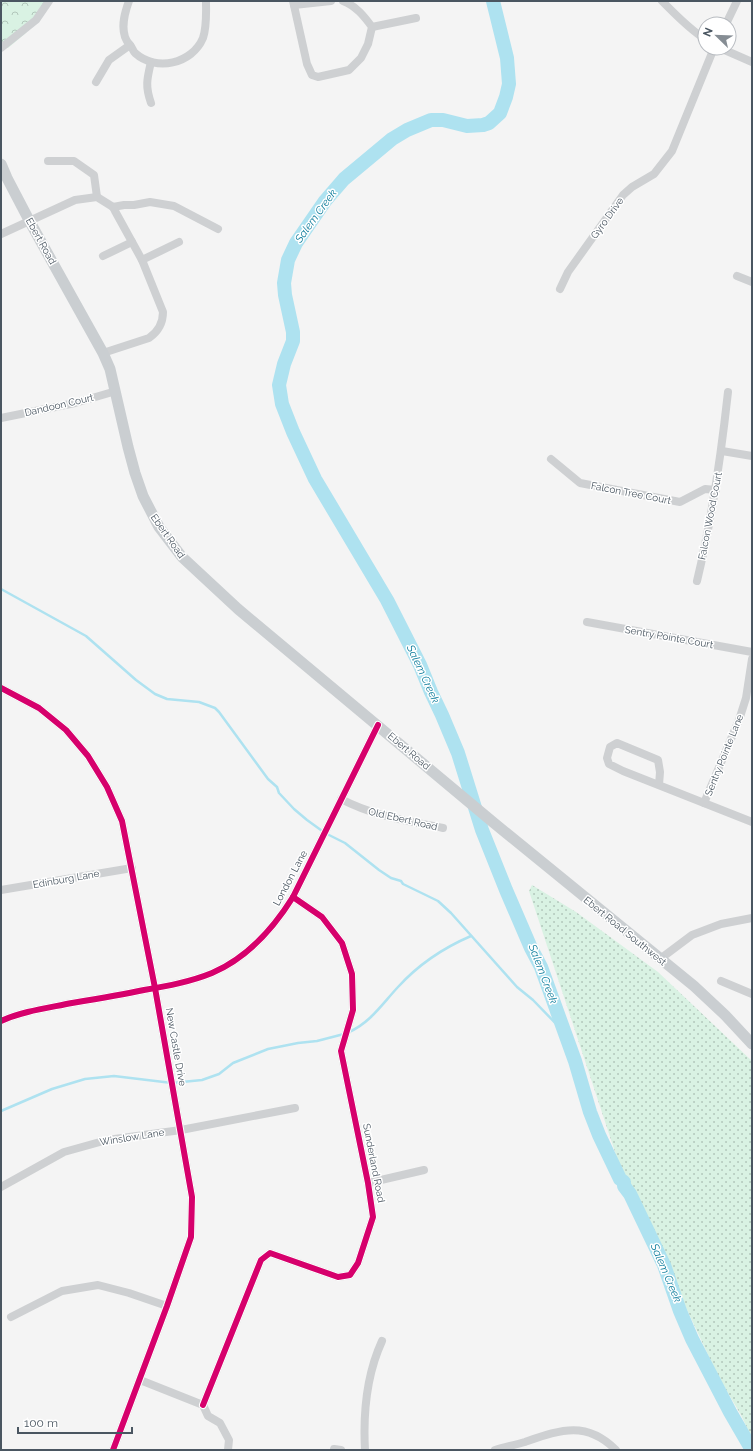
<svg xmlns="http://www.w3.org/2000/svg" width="753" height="1451" font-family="Raleway,sans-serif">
<defs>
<pattern id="grass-dots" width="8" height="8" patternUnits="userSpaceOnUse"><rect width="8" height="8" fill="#d9f2e3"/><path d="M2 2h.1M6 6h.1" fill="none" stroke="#b2c7bb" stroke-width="1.8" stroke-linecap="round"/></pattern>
<pattern id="forest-crowns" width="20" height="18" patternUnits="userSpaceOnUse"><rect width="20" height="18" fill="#d9f2e3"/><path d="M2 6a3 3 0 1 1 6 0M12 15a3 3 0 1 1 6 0" fill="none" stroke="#b2c7bb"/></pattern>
</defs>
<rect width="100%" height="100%" fill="#f4f4f4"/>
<!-- grass -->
<polygon fill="url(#grass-dots)" points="532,885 576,912 658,972 752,1061 752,1438 741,1415 718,1376 619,1164 529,891"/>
<!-- forest -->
<polygon fill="url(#forest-crowns)" points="1,1 46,1 26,33 8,48 1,47"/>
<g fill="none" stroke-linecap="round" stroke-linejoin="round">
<!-- stream -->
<g stroke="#aee2f0" stroke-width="2.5">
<polyline points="1,589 86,636 136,680 155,694 167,699 199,702 215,708 219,712 268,779 277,787 279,793 294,809 307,820 325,833 345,843 379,870 391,878 401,881 403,884 438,901 451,913 517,987 533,1000 564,1032"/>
<path d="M349 1032C370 1023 383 1003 398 987 419 964 443 948 471 936"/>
<polyline points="1,1111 52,1089 85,1079 114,1076 172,1083 202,1080 219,1074 233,1063 268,1049 298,1043 317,1041 344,1034"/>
</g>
<!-- river -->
<polyline stroke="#aee2f0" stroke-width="14" points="493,1 507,58 509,84 506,97 500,113 489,123 483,125 467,126 443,120 431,120 407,130 392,139 344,179 325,201 296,243 288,260 284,283 285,295 293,332 293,341 284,364 279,385 282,404 293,432 315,479 387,600 420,665 431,692 442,715 458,753 482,830 506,890 531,948 541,967 575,1061 590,1112 599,1135 620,1179 624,1182 624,1186 630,1194 664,1265 680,1311 692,1339 730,1412 752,1450"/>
<!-- minor -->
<g stroke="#ced0d2" stroke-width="8">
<path d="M129 1C125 12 121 25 125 37 126 40 128 43 130 45 132 47 133 51 135 53 156 72 192 64 203 38 207 26 206 13 206 1"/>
<path d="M293 1 307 64 312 75 318 77 349 70 361 58 368 44 372 27C364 16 356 6 343 1"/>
<path d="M662 1C676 15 689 29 705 39"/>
<polyline points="294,5 331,1"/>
<polyline points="726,24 737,1"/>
<polyline points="372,27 416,18"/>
<polyline points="1,48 36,20 49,1"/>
<polyline points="720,48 752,62"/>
<polyline points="96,82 109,60 130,45"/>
<path d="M151 103C145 86 147 79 151 62"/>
<polyline points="48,161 74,161 94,175 97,197"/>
<polyline points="113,207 124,205 134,205 150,202 174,206 218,229"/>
<path d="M1 234 75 200 97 197 113 207 115 211 142 260 163 312C163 323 159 331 149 338L103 353"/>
<polyline points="103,256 132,242"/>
<polyline points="142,260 179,242"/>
<polyline points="737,276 752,282"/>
<polyline points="560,289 568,272 623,195 632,187 654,174 672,151 714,48"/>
<polyline points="1,418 75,403 116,391"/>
<polyline points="722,451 752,456"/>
<polyline points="551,459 580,483 680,502 705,489 716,490"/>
<path d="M697 581C712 519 721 456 728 392"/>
<polyline points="587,622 752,652"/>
<polyline points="1,688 39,708 66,730 88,756 107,787 122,821 155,988 192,1197 191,1237 167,1306 113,1450"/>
<polyline points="659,785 660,772 658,760 617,743 610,747 607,758 609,764 623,771 752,822"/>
<path d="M341 799C373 816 408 821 443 828"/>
<polyline points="704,803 739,720 746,698 752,659"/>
<polyline points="1,890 132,868"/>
<polyline points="660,959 692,935 721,924 752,918"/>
<polyline points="721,981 752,994"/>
<path d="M1 1021C23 1011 48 1008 72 1003 96 999 120 995 144 990 167 986 190 982 212 973 247 958 273 929 293 897L378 725"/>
<polyline points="368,1183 424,1170"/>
<polyline points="1,1187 64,1152 107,1140 181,1130 295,1108"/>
<polyline points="11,1317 62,1291 98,1285 129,1293 167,1306"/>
<polyline points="140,1380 203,1405 208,1416 220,1423 229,1440 228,1450"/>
<polyline points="203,1405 261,1260 270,1253 338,1277 350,1275 358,1263 373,1217 368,1183 341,1051 353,1010 352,974 342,943 322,917 293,897"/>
<polyline points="334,1449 341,1450"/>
<path d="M365 1450C363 1413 366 1376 382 1341"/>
<path d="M495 1450C505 1447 515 1445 525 1442 560 1430 586 1420 616 1450"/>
</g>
<!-- major -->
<polyline stroke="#caced1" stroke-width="11" points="1,164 7,178 30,222 103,353 110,369 128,447 135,473 143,496 159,527 182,557 238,609 494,823 694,986 725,1015 752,1044"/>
<!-- cycleway casing -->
<g stroke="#fff" stroke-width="8">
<g id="cycleway">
<polyline points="1,688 39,708 66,730 88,756 107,787 122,821 155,988 192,1197 191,1237 167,1306 113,1450"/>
<path d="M1 1021C23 1011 48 1008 72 1003 96 999 120 995 144 990 167 986 190 982 212 973 247 958 273 929 293 897L378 725"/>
<polyline points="203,1405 261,1260 270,1253 338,1277 350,1275 358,1263 373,1217 368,1183 341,1051 353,1010 352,974 342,943 322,917 293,897"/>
</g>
</g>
<!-- cycleway -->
<use href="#cycleway" stroke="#d6006c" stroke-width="6"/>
</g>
<g text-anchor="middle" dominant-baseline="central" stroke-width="3" stroke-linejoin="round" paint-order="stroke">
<!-- street labels -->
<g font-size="10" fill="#4a5661" stroke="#fff">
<text transform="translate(607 218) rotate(-54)">Gyro Drive</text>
<text transform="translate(41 241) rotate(61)">Ebert Road</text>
<text transform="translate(59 405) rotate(-13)">Dandoon Court</text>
<text transform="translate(631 493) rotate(11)">Falcon Tree Court</text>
<text transform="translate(710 516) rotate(-79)">Falcon Wood Court</text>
<text transform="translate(168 536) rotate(55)">Ebert Road</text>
<text transform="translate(669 637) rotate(10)">Sentry Pointe Court</text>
<text transform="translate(409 751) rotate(40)">Ebert Road</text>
<text transform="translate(724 755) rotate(-68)">Sentry Pointe Lane</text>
<text transform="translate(403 819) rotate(13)">Old Ebert Road</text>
<text transform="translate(290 878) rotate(-62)">London Lane</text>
<text transform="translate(66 879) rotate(-10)">Edinburg Lane</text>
<text transform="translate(625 931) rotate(39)">Ebert Road Southwest</text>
<text transform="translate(176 1047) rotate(80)">New Castle Drive</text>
<text transform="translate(132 1137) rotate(-9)">Winslow Lane</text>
<text transform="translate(374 1163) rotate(79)">Sunderland Road</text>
</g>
<!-- water labels -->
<g font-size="11" font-style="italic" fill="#0c7c9b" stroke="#fff">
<text transform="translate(316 216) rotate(-54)">Salem Creek</text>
<text transform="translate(423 674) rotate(65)">Salem Creek</text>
<text transform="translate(543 974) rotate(69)">Salem Creek</text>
<text transform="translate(666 1273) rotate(67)">Salem Creek</text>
</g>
</g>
<!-- border -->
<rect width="753" height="1451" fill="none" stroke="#4a5661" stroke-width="4"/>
<!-- north arrow -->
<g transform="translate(717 36) rotate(293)"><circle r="19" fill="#ffffff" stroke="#b7bbc0"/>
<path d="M0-3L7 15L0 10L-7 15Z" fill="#868d94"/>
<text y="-6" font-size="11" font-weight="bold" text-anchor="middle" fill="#4a5661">N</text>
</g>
<!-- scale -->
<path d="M18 1427v6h114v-6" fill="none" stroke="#4a5661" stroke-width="2"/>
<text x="24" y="1427" font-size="12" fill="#4a5661" stroke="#ffffff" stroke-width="3" paint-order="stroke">100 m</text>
</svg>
